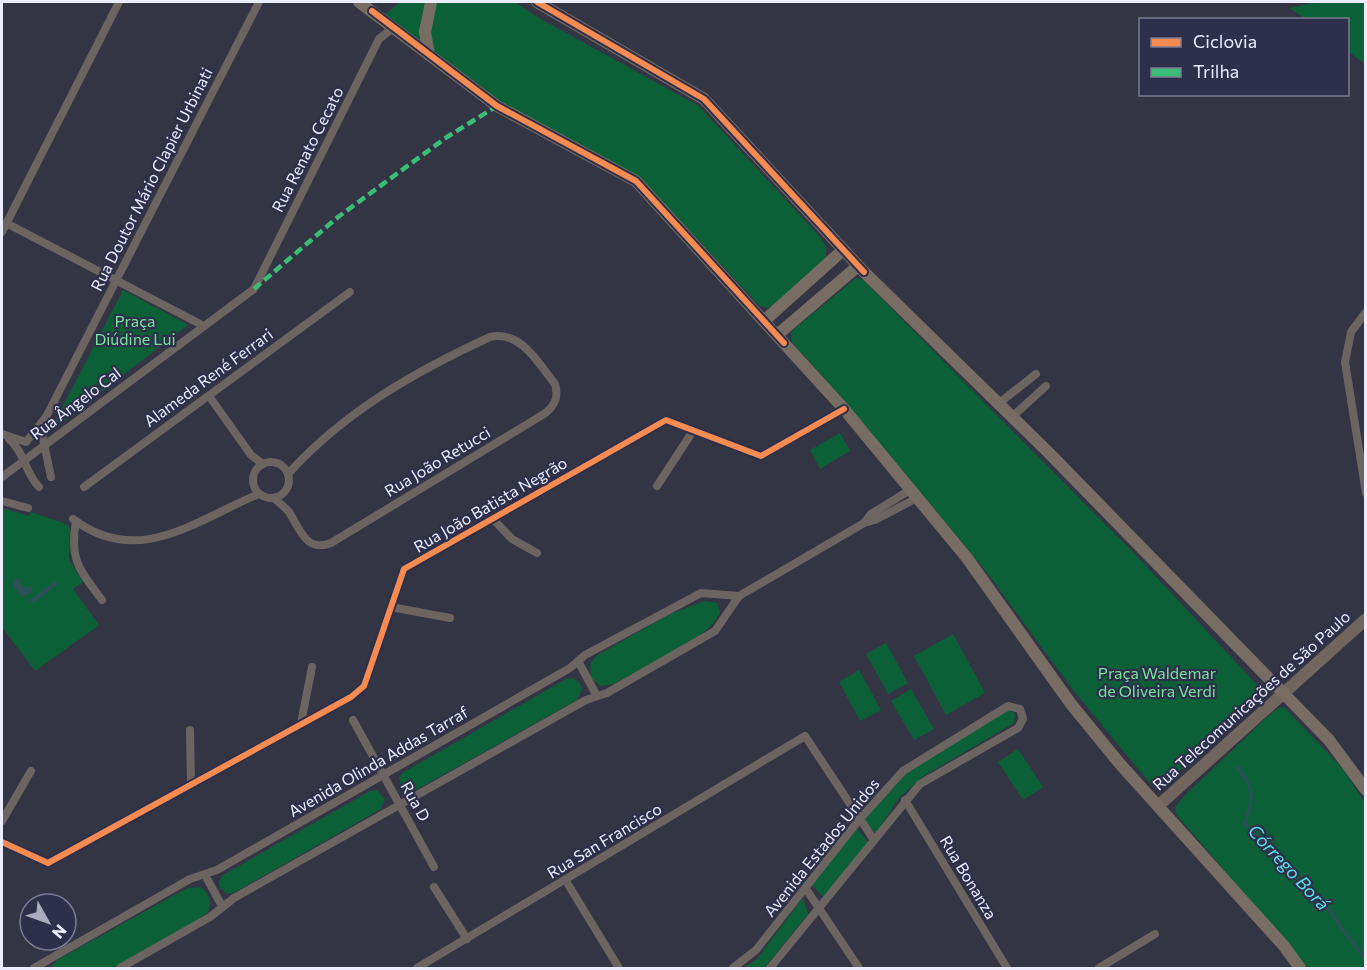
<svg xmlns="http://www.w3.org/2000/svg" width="1367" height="970" font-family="Commissioner,sans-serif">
<rect width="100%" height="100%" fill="#343544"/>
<!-- green -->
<g fill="#0c6038">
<polygon points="400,2 515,2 537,17 699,106 821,238 826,246 826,258 773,305 768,308 760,306 643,181 495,101 385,14"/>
<polygon points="1317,2 1365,2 1365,64 1348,51 1348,20 1306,19 1289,8"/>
<polygon points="856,278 862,279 1131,550 1261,689 1262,697 1162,787 1154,787 1149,782 1073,690 985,570 849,406 792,342 791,333 794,329"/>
<polygon points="123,290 188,325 50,431"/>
<polygon points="840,433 850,451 820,469 810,450"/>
<polygon points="2,508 29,516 31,512 66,524 70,527 69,560 83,582 73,589 99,625 35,671 2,627"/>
<path d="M705 601 717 603 720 612C712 638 639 670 614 684L601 686 591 678 590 664 596 656 670 614Z"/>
<polygon points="953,634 985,693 946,715 914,656"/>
<polygon points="886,643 908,683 888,694 866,654"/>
<polygon points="859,670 881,710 860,721 839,682"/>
<polygon points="573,678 579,682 582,689 577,700 414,791 406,791 401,786 399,777 404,772 566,679"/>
<polygon points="911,689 934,729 914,740 891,701"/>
<polygon points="1284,707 1343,769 1365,803 1365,968 1308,968 1176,814 1175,808 1183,797 1267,717 1278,708"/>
<polygon points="1008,709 1015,714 1014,723 922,777 898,799 876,833 863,821 906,774"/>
<polygon points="1018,749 1043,787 1023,800 998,762"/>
<polygon points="376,790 385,799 381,809 235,892 227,894 220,888 219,881 223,875 370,791"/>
<polygon points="857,828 869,844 823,897 812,885"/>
<path d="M200 887C210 893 213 903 207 913L188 926 113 968H50L57 960 171 897 188 888Z"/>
<polygon points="803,898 808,914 764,968 743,968 756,960"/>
</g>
<!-- water -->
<g fill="#295054">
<polygon points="15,578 21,580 23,587 32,587 32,592 22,598 13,585"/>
<polygon points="55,581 58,584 32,604 29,600"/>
</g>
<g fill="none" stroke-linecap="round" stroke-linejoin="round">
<!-- stream -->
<path stroke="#295054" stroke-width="3" d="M1237 767C1256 790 1253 797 1245 824L1329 910 1366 961"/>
<!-- street -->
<g stroke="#6b6460" stroke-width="8">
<polyline points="6,223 204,326"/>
<polyline points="2,232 119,2"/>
<polyline points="1366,312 1351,332 1345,362 1366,493"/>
<polyline points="209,396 251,455 263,464"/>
<polyline points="998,404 1036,374"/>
<polyline points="1013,416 1046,386"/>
<polyline points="44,423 42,434 51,477"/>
<polyline points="2,434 26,442 46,417 259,2"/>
<path d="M9 439C25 453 25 473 39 487"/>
<circle cx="271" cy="480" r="18"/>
<polyline points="2,477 254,289 379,39 393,28"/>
<polyline points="657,486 693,431"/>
<polyline points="84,487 350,292"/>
<path d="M274 498C279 503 285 507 289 512 300 529 306 553 331 543L544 414C555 406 559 397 555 384 538 363 521 330 490 337 414 372 344 412 288 474"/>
<polyline points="2,501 28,508"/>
<polyline points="492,518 512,539 537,553"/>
<path d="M73 519C139 569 197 519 259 494"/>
<path d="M76 521C69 561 80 570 102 600"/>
<polyline points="864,523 871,514 910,490"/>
<polyline points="391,607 450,618"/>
<polyline points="578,661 597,696"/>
<polyline points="353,720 434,867"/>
<polyline points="301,723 312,667"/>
<polyline points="190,730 191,785"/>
<polyline points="905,800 1007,968"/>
<polyline points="2,821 31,771"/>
<polyline points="2,842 48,863 351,697 364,686 404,569 666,420 761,456 844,409"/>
<polyline points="205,875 222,906"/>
<polyline points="566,881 619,968"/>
<polyline points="434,887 467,939"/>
<polyline points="806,889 859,968"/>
<polyline points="34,968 190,879 217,870 570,668 585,655 701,593 739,596"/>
<polyline points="120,968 210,917 234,898 586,700 607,693 715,631 739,596 864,523 875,520 917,498"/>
<polyline points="417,968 805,736 874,840"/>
<polyline points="733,968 756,950 859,820 903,771 1008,706 1020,709 1023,719 1018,728 920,784 770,968"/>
<polyline points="1099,968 1155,934"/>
</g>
<!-- secondary -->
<polyline stroke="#70665e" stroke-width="12" points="1158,806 1366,619"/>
<!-- primary -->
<g stroke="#786d63" stroke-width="12">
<polyline points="359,2 497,106 636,181 844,409 967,558 1071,704 1120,764 1284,946 1300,968"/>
<polyline points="537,2 704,99 864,272 1049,453 1329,740 1366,790"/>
<polyline points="429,55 425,32 431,2"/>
<polyline points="764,321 843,250"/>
<polyline points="777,335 858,266"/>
</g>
<!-- quiet -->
<polyline stroke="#3abd76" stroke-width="4.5" stroke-dasharray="9 4.5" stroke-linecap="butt" points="254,289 338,217 447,137 497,106"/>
<!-- cycleway casing -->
<g stroke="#2e2f4a" stroke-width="10">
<g id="cycleway">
<polyline points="537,2 704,99 864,272"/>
<polyline points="372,11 497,106 636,181 784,343"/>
<polyline points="2,842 48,863 351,697 364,686 404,569 666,420 761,456 844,409"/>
</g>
</g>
<!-- cycleway -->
<use href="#cycleway" stroke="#f68b52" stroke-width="6"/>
</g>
<g text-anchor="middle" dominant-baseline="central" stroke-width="4.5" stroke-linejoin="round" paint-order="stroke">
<!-- street labels -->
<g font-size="16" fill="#ebedff" stroke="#2e2f4a">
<text transform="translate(307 149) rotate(-63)">Rua Renato Cecato</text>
<text transform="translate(151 179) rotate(-63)">Rua Doutor Mário Clapier Urbinati</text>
<text transform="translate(208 377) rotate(-36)">Alameda René Ferrari</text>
<text transform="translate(75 403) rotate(-37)">Rua Ângelo Cal</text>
<text transform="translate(437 461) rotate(-31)">Rua João Retucci</text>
<text transform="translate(490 504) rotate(-30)">Rua João Batista Negrão</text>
<text transform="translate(1251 700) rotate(-42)">Rua Telecomunicações de São Paulo</text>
<text transform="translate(378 761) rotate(-30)">Avenida Olinda Addas Tarraf</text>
<text transform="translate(416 801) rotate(61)">Rua D</text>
<text transform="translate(604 840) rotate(-31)">Rua San Francisco</text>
<text transform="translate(821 847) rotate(-51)">Avenida Estados Unidos</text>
<text transform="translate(969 877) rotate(59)">Rua Bonanza</text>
</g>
<!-- park labels -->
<g font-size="16" fill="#74e69b" stroke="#2e2f4a">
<text x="135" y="320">Praça<tspan x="135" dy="18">Diúdine Lui</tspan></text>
<text x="1157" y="672">Praça Waldemar<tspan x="1157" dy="18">de Oliveira Verdi</tspan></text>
</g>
<!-- water labels -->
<g font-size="18" font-style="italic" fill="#55e0ec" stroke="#2e2f4a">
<text transform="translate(1289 867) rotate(47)">Córrego Borá</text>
</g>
</g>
<!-- border -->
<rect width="1367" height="970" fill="none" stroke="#ebedff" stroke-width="6"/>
<!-- legend -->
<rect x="1139" y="18" width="210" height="78" fill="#2e2f4a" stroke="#7a7b92" stroke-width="1.5"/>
<rect x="1151" y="38" width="30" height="9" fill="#f68b52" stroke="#7a7b92" stroke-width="1.5"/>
<text x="1193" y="48" font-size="18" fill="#ebedff">Ciclovia</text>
<rect x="1151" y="68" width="30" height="9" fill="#3abd76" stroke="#7a7b92" stroke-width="1.5"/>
<text x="1193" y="78" font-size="18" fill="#ebedff">Trilha</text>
<!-- north arrow -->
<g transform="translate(48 922) rotate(130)"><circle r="28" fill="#2e2f4a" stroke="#7a7b92" stroke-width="1.5"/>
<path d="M0-4.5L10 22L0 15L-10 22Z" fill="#abadbe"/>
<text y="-9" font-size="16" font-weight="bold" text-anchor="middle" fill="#ebedff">N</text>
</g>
</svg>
